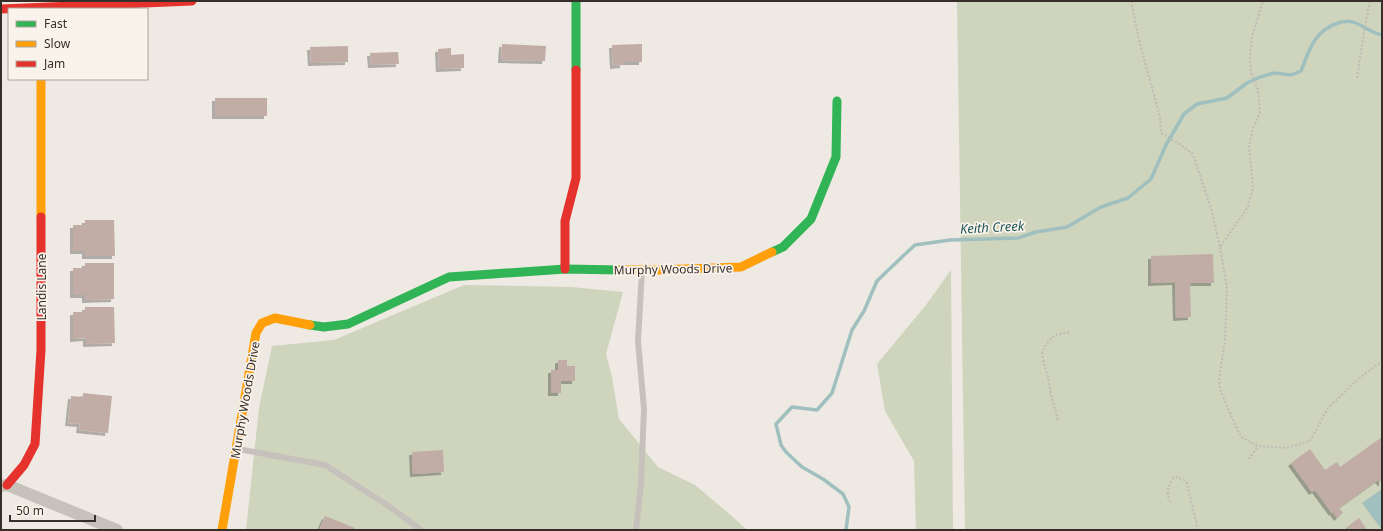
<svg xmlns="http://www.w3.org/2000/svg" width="1383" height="531" font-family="'Noto Sans',sans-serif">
<defs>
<filter id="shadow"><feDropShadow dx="-3" dy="3" stdDeviation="0" flood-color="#0004"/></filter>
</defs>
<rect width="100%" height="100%" fill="#eee9e3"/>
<!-- green -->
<g fill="#cfd4bd">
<polygon points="957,1 1382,1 1382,530 965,530"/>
<polygon points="951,270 953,530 916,530 914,461 885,411 877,364 926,305"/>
<polygon points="464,285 571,287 623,292 606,354 612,377 619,419 658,467 695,485 733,517 747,530 246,530 259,408 272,346 334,340"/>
</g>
<!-- water -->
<polygon fill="#9fc0bf" points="1382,489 1382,530 1362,503"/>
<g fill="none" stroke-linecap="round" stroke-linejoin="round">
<!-- stream -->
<path stroke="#9fc0bf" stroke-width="3.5" d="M846 530 849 507 843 494 823 479 802 467 786 452 781 445 776 424 792 407 817 410 832 393 852 330 864 311 877 281 903 256 915 245 950 240 1018 238 1036 232 1067 227 1101 207 1128 198 1151 179 1166 145 1184 114 1197 104 1227 98 1247 83 1260 77 1274 73 1291 75 1301 71C1309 50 1315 30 1338 23 1344 21 1351 21 1356 23 1365 27 1372 33 1382 35"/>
</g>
<!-- building -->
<g fill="#c1ada5" filter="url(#shadow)">
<polygon points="502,44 546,46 545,61 501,60"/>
<polygon points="642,44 642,62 623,62 623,65 613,66 612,45"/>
<polygon points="348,46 348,62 311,63 310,47"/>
<polygon points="451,48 451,55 464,54 464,68 439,69 438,49"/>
<polygon points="398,52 399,64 371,65 370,53"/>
<rect x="215" y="98" width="52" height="18"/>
<polygon points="85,220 114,220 115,256 85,256 85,251 73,251 73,225 85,225"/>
<polygon points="1213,254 1214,283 1190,283 1191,317 1176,318 1175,282 1151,283 1151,256"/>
<polygon points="85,263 114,263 114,299 85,300 85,295 73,295 73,268 85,268"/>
<polygon points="85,307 114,307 115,343 86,344 86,338 73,339 73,312 85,312"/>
<polygon points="558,360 567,360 567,366 575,366 575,381 561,381 561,393 551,393 551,370 558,370"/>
<polygon points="83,393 112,396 108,433 79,430 80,424 68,423 71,396 83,397"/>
<polygon points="1382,437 1382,484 1378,480 1339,508 1343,513 1337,518 1333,512 1332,513 1315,490 1312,492 1291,463 1310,449 1325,470 1337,462 1340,467"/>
<polygon points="443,450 444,472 413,474 412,452"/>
<polygon points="325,516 355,528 354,530 319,530"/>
<polygon points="1359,518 1367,530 1349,530 1347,527"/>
</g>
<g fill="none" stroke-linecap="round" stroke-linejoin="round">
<!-- path -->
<g stroke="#c0b9b4" stroke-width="2" stroke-dasharray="2 2" stroke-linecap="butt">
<polyline points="1131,1 1140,44 1160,117 1161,133 1178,143 1193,154 1212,212 1220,247 1248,207 1253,187 1249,147 1253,128 1260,112 1258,90 1251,72 1250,57 1252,37 1263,1"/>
<polyline points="1357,78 1363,38 1370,1"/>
<polyline points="1220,247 1227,288 1225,340 1219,380 1220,389 1229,411 1241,437 1258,446 1287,448 1310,441 1328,408 1356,381 1382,361"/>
<path d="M1058 420 1051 395 1048 377 1044 364 1042 352C1051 336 1053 334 1071 332"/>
<polyline points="1249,459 1258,446"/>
<path d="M1170 502C1166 492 1168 486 1173 478L1177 477 1184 480 1187 483 1198 530"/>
</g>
<!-- lane -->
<g stroke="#c7c1bc" stroke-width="6">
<polyline points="238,449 325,465 390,507 421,530"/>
<polyline points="636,530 641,484 644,409 638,341 642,270"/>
</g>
<!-- street -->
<polyline stroke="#c7c1bc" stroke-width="12" points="1,486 7,485 117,530"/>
<!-- fast -->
<g stroke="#30b455" stroke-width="9">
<polyline points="576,1 576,70"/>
<polyline points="772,252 783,247 811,219 836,157 837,101"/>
<polyline points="310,325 324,327 348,324 449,277 565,269 620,270"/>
</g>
<!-- slow -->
<g stroke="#ff9f0a" stroke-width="9">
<polyline points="41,79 41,217"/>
<polyline points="620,270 657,270 741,267 772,252"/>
<polyline points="222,530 256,333 262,323 275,318 310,325"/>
</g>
<!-- jam -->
<g stroke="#e5322d" stroke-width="9">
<polyline points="1,9 192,1"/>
<polyline points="565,269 565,221 576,178 576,70"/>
<polyline points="7,485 24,465 35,444 41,350 41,217"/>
</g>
</g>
<g text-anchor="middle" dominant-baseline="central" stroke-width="3.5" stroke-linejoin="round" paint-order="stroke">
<!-- street labels -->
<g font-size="12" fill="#382e29" stroke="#faf3eb">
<text transform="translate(673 269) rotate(-1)">Murphy Woods Drive</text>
<text transform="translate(41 287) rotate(-90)">Landis Lane</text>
<text transform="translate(245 400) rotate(-80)">Murphy Woods Drive</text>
</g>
<!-- water labels -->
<g font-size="13" font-style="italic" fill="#1f575a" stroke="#faf3eb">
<text transform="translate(992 227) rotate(-3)">Keith Creek</text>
</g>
</g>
<!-- border -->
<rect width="1383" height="531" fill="none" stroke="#382e29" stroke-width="4"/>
<!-- legend -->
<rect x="8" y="8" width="140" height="72" fill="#faf3eb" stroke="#aca49d"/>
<rect x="16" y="21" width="20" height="6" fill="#30b455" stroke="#aca49d"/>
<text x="44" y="28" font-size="12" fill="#382e29">Fast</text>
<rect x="16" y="41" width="20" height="6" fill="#ff9f0a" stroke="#aca49d"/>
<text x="44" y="48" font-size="12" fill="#382e29">Slow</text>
<rect x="16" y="61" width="20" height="6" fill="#e5322d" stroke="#aca49d"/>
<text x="44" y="68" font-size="12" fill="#382e29">Jam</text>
<!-- scale -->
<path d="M10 515v6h85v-6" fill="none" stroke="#382e29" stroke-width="2"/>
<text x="16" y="515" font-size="12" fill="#382e29" stroke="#faf3eb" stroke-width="3" paint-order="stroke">50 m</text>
</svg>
